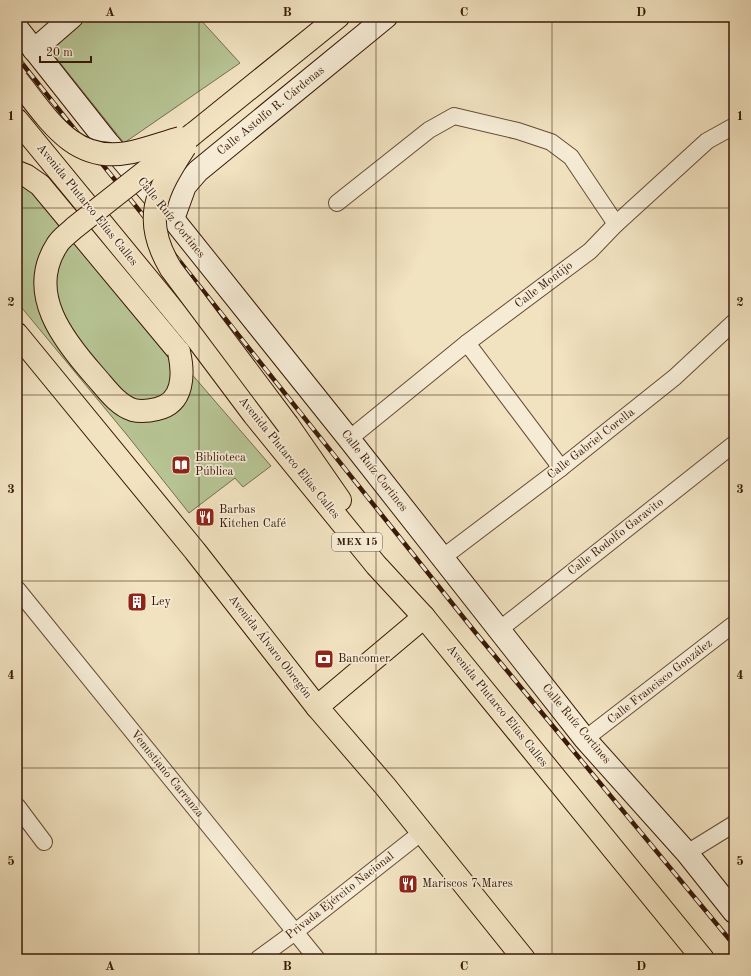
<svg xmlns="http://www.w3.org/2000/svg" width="751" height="976" font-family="'Old Standard TT',serif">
<rect width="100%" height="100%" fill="#f1e2c0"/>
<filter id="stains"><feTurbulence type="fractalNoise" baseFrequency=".005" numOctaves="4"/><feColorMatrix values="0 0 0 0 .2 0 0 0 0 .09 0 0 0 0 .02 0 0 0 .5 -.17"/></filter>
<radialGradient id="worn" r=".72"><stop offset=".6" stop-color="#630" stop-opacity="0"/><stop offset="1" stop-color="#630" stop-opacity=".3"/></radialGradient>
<!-- green -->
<g fill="#b7c494" stroke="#786e4e">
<polygon points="86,17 198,17 240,63 124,143 49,49"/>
<polygon points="17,179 25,181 271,466 243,487 235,478 189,513 127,435 17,302"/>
</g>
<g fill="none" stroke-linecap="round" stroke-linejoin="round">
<!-- street casing -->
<g stroke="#664b36" stroke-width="18">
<g id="street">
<polyline points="337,203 429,130 454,116 518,131 551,142 571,157 616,224"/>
<polyline points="467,343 561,468"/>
<polyline points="349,439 467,343 590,251 616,224 707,141 734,126"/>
<polyline points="442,558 561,468 675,377 734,322"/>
<polyline points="17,589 317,959"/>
<polyline points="499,630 734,444"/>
<polyline points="585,739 734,624"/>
<polyline points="17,806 44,842"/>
<polyline points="687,853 734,824"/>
<polyline points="258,959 295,932 422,832"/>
</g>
</g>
<!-- secondary casing -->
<g stroke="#381908" stroke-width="24">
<g id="secondary">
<polyline points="17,28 108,143 173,219 349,439 585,739 687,853 734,912"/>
<polyline points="34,50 72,17"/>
<polyline points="173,219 185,186 198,171 386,17"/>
</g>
</g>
<!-- highway casing -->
<g stroke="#381908" stroke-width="24">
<g id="highway">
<polyline points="17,120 197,339 254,415 376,565 424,617 703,959"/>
<polyline points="193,134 338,17"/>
<polyline points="17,172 27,176 40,185 179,352"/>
<polyline points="17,334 195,551 317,707 385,786 524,959"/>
<polyline points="288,425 340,500"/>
<polyline points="317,707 424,617"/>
</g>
</g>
<!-- street -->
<use href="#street" stroke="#f6ecd6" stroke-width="16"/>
<!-- secondary -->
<use href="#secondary" stroke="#f6ecd6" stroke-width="22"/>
<!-- highway -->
<use href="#highway" stroke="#f1e2c0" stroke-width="22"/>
<!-- rail casing -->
<g stroke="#381908" stroke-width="4.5">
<polyline id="rail" points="17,57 475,632 734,945"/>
</g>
<!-- rail -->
<use href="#rail" stroke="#f6ecd6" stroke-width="3" stroke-dasharray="9" stroke-linecap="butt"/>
<!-- highway-bridge casing -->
<g stroke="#381908" stroke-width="24" stroke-linecap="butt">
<g id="highway-bridge">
<path d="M17 80C47 117 72 163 127 153 145 150 162 143 180 138"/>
<path d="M185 147C156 192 141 219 171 269L288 425"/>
<path d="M179 352C184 374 184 403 157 409 149 411 141 412 133 410 117 405 105 387 95 376 63 340 26 293 57 245 61 238 69 233 74 228L193 134"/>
</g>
</g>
<!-- highway-bridge -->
<use href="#highway-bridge" stroke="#f1e2c0" stroke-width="22"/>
</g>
<!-- grid -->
<path fill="none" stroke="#381908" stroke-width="1" stroke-opacity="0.55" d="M199 17V959M376 17V959M552 17V959M17 208H734M17 395H734M17 581H734M17 768H734"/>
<!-- icons -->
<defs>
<g id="library-square" transform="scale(1)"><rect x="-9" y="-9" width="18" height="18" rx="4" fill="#8f2418" stroke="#f6ecd6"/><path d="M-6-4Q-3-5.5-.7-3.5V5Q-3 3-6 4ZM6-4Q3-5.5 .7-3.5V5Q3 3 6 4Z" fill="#fff"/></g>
<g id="restaurant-square" transform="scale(1)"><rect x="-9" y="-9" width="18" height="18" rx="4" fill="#8f2418" stroke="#f6ecd6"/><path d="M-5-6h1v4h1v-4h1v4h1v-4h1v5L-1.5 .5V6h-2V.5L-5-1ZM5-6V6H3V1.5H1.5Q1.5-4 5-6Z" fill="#fff"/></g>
<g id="building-square" transform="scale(1)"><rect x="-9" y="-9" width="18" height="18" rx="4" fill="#8f2418" stroke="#f6ecd6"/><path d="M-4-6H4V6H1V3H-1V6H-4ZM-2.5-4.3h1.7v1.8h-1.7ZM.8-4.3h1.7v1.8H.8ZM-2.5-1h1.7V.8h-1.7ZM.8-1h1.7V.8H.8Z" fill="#fff"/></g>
<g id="bank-square" transform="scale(1)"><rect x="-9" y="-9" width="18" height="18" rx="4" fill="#8f2418" stroke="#f6ecd6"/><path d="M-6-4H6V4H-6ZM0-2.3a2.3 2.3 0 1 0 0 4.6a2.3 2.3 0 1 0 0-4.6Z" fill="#fff"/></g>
</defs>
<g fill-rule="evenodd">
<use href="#library-square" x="181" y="465"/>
<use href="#restaurant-square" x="205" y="517"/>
<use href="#building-square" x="137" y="602"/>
<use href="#bank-square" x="324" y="659"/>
<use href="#restaurant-square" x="408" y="884"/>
</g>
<g text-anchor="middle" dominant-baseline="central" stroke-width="3.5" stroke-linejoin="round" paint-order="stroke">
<!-- shield labels -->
<rect fill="#f6ecd6" stroke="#715846" stroke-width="1" x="332" y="533" width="50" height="18" rx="3"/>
<g font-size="11" font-weight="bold" fill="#381908">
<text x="357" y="542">MEX 15</text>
</g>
<!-- street labels -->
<g font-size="12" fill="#381908" stroke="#f6ecd6">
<text transform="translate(271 111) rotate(-39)">Calle Astolfo R. Cárdenas</text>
<text transform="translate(87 205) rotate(51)">Avenida Plutarco Elías Calles</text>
<text transform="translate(171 218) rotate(51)">Calle Ruíz Cortines</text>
<text transform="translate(544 285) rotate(-37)">Calle Montijo</text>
<text transform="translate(591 444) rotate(-38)">Calle Gabriel Corella</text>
<text transform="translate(289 458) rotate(51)">Avenida Plutarco Elías Calles</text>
<text transform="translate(374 471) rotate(52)">Calle Ruíz Cortines</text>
<text transform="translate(616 537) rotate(-38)">Calle Rodolfo Garavito</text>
<text transform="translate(270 647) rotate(52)">Avenida Álvaro Obregón</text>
<text transform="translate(660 682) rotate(-38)">Calle Francisco González</text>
<text transform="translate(497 706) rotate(51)">Avenida Plutarco Elías Calles</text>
<text transform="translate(576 724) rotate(50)">Calle Ruíz Cortines</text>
<text transform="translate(167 774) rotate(51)">Venustiano Carranza</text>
<text transform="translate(340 896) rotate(-38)">Privada Ejército Nacional</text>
</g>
<!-- poi labels -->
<g font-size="12" fill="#381908" stroke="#f6ecd6" text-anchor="start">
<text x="195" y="458">Biblioteca<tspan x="195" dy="14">Pública</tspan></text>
<text x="219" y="510">Barbas<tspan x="219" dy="14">Kitchen Café</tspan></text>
<text x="151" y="602">Ley</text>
<text x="338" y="659">Bancomer</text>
<text x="422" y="884">Mariscos 7 Mares</text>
</g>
</g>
<!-- margin -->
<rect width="751" height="976" fill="none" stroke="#f1e2c0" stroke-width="44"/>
<!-- scale -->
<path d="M40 56v6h51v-6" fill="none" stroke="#381908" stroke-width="2"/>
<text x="46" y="56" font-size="12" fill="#381908" stroke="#f6ecd6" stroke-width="3" paint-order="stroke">20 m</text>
<rect x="22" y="22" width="707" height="932" fill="none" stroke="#381908" stroke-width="1.5"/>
<g font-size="13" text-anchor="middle" font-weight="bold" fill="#381908">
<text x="110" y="16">A</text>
<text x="287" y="16">B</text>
<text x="464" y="16">C</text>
<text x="641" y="16">D</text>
<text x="11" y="120">1</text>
<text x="740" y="120">1</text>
<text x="11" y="306">2</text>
<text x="740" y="306">2</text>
<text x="11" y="493">3</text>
<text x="740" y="493">3</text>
<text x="11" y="679">4</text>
<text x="740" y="679">4</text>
<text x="11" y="865">5</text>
<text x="740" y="865">5</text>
<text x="110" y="970">A</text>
<text x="287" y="970">B</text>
<text x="464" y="970">C</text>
<text x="641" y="970">D</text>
</g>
<rect width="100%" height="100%" filter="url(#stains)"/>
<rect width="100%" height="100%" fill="url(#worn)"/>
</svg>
